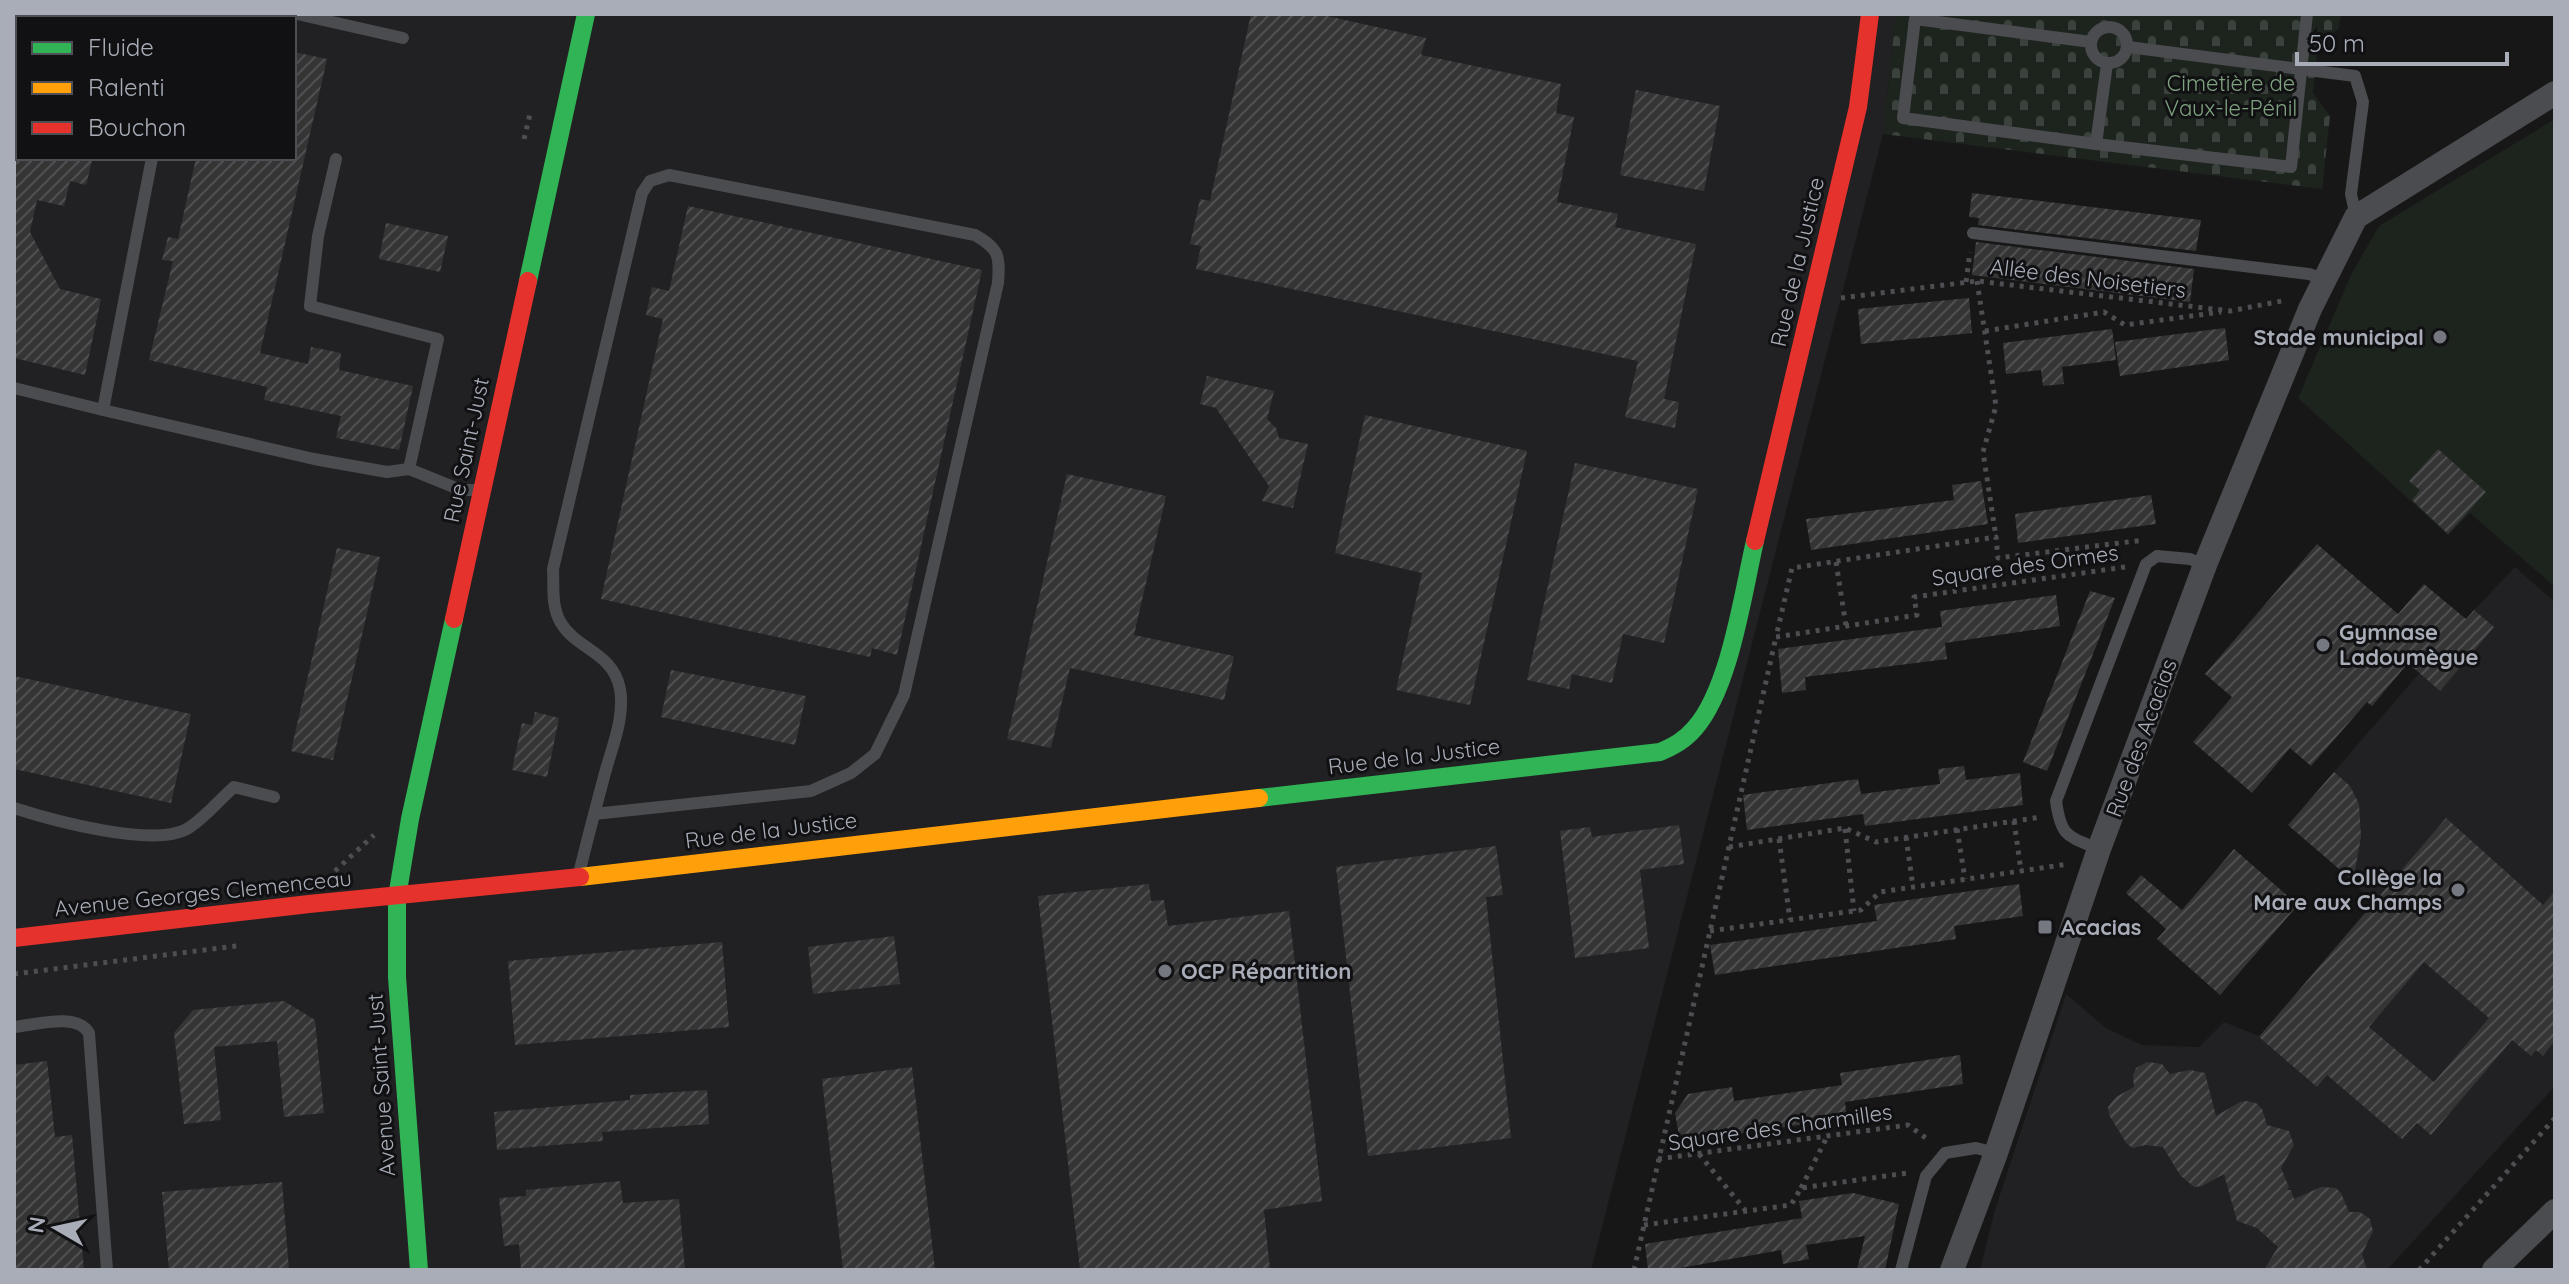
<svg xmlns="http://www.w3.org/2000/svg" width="2569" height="1284" font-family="Quicksand,sans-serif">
<defs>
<pattern id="cemetery-stones" width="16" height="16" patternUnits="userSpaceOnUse" patternTransform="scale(2)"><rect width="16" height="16" fill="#1d241e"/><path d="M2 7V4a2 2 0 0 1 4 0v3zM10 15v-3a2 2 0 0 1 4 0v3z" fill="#3b413d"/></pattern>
<pattern id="building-hatch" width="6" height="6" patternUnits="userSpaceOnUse" patternTransform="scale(2)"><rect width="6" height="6" fill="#353536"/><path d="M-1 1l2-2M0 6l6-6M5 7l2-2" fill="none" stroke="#4f5051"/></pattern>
</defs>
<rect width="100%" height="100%" fill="#171717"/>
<!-- built -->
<g fill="#212123" fill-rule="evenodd">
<path d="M14 14H1896L1883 134 1591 1270H14ZM18 18H294V158H18Z"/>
<polygon points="2515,567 2555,602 2555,1086 2387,1270 1980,1270 1995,1210 2066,994 2106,1028 2142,1045 2199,1047 2224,1022 2259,1036 2373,904 2349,877 2288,825 2474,610"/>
</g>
<!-- cemetery -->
<polygon fill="url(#cemetery-stones)" points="1896,14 2341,14 2339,28 2318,44 2313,93 2330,116 2322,189 1883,134"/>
<!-- pitch -->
<polygon fill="#1d241e" points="2555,119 2555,587 2470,513 2448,535 2298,398 2351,275 2379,226"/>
<!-- building -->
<g fill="url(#building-hatch)" fill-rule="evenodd">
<polygon points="1251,14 1318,14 1426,38 1421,55 1561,84 1556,113 1574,117 1557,202 1618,214 1615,227 1696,244 1664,399 1679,402 1675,428 1625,417 1638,361 1196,269 1201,246 1190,244 1200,199 1210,201"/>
<polygon points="294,52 327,59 260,353 308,364 311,347 341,353 339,370 413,386 399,450 336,438 341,416 264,400 267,387 149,360 173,261 162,260 168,237 178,239 196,158 294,158"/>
<polygon points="1636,90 1720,106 1704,191 1620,175"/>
<polygon points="14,158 80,158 92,161 86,185 70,181 64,206 37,200 30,232 60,289 101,299 85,375 14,358"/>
<polygon points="1972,193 2201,220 2196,251 1978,225 1979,218 1969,217"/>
<polygon points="688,206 982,270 897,655 872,648 870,657 601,599 663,319 646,315 652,287 669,291"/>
<polygon points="386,223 448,236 440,272 379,259"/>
<polygon points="1976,242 2194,269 2190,302 1972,275"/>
<polygon points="1969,298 1972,333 1861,344 1858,309"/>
<polygon points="2225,328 2229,360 2120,376 2115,342"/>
<polygon points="2112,329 2116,360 2062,367 2064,384 2043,386 2041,370 2006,374 2003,343"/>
<polygon points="1207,376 1274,391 1267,419 1276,428 1279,438 1308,444 1293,508 1262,501 1269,486 1216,408 1200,404"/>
<polygon points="1365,415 1527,451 1470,705 1396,690 1422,573 1335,553"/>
<polygon points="2438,449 2486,492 2448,534 2412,500 2420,490 2409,481"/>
<polygon points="1575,463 1698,489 1664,643 1623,634 1612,683 1572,674 1569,689 1527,680"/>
<polygon points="1067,474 1166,496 1134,635 1234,656 1224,700 1070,668 1051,748 1007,739"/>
<polygon points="1981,481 1988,524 1811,550 1806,519 1954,500 1952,485"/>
<polygon points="2151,495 2156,524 2018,543 2015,514"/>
<polygon points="2317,544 2398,614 2424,584 2466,619 2474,610 2494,627 2440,691 2408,663 2372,706 2367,702 2311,766 2290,748 2252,793 2193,742 2232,697 2205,674"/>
<polygon points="337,548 380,557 333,760 291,751"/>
<polygon points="2090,591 2115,598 2047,771 2023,762"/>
<polygon points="2056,595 2060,626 1945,643 1944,637 1947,659 1805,677 1806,690 1782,693 1778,649 1942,627 1940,611"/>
<polygon points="671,670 806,696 795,745 661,717"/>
<polygon points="14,676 191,714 171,803 14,769"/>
<polygon points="535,712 559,718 547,777 512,770 522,723 532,725"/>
<polygon points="1964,766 1966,780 2020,773 2023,805 1865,826 1863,814 1747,830 1743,795 1858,779 1861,794 1940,784 1938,769"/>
<polygon points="2334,772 2350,786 2359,804 2361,837 2353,881 2288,825"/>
<path d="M2446 818 2543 905 2555 891V1040L2543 1056 2536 1050 2531 1056 2512 1040 2431 1135 2417 1123 2402 1139 2327 1075 2317 1087 2259 1037ZM2424 962 2489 1018 2434 1082 2369 1027Z"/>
<polygon points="1679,825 1684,864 1640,870 1649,948 1575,958 1560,831 1590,827 1592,837"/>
<polygon points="1496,846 1503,895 1486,897 1511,1138 1368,1156 1336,867"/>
<polygon points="2234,849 2298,905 2220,995 2157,939 2166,929 2126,893 2141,875 2182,910"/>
<polygon points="1149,884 1151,901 1164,900 1168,926 1289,911 1322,1201 1264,1210 1270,1270 1080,1270 1038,896"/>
<polygon points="2019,884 2023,916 1954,926 1956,939 1715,975 1710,945 1877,921 1874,905"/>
<polygon points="894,936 900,984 813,994 808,947"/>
<polygon points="722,942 729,1027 515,1045 508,961"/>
<polygon points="284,1001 315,1020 324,1113 284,1117 277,1041 214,1047 221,1120 184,1124 174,1033 193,1010"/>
<polygon points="1960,1055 1963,1084 1845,1102 1847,1118 1680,1142 1675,1113 1688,1094 1732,1087 1734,1101 1842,1085 1840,1073"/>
<polygon points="47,1061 55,1137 72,1135 84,1270 14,1270 14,1065"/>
<polygon points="2147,1062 2162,1064 2170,1074 2190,1070 2205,1073 2216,1116 2240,1102 2247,1101 2256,1103 2262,1109 2267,1125 2289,1131 2294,1145 2281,1168 2289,1187 2287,1190 2291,1190 2294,1199 2321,1187 2336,1188 2341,1193 2349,1212 2360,1212 2370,1219 2373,1231 2362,1254 2367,1270 2264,1270 2278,1247 2257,1228 2237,1221 2224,1174 2202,1186 2194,1187 2180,1175 2163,1147 2145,1145 2133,1148 2127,1144 2109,1115 2108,1107 2116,1097 2134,1087 2133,1076 2136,1068"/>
<polygon points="912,1067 935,1270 843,1270 822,1079"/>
<polygon points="707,1090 709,1124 602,1132 603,1141 497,1150 494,1112 630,1100 630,1095"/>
<polygon points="620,1181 623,1203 679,1199 685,1270 521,1270 519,1244 504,1246 499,1198 526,1196 526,1190"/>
<polygon points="282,1182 289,1270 169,1270 162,1192"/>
<polygon points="1853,1193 1899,1204 1885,1270 1857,1270 1865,1236 1806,1245 1809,1259 1783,1264 1781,1250 1669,1270 1648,1270 1645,1244 1802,1218 1799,1201"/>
</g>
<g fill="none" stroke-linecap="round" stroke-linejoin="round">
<!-- path -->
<g stroke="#4d4e52" stroke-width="5" stroke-dasharray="4 6" stroke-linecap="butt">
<polyline points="524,139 531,110"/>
<polyline points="1977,281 1996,406 1983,452 1996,537"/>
<polyline points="1966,282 1970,252"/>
<polyline points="1841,298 1977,281 2230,311 2287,300"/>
<polyline points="1985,331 2104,312 2125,325 2221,312"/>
<polyline points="1836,562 1846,626"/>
<polyline points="2125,567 1914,597 1917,615 1776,637 1792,568 1996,537 1998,558 2144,540"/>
<polyline points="2014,821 2021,871"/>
<polyline points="1845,829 1854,911"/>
<polyline points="1957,829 1965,879"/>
<polyline points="1906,837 1913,887"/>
<polyline points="1779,839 1790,920"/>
<polyline points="1729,847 1845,828 1876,842 2041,817"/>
<polyline points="335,871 374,835"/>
<polyline points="1710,931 1861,910 1880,892 2068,864"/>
<polyline points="14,974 237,946"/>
<polyline points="1699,1154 1745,1210"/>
<polyline points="1658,1159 1908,1125 1930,1141"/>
<polyline points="1801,1188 1827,1137"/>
<polyline points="1644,1225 1791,1205 1801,1188 1907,1173"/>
<polyline points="1634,1270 1776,637"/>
<polyline points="2419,1270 2555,1118"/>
</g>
<!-- lane -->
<g stroke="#4b4c50" stroke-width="12">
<polyline points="297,14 403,38"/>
<polyline points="183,18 184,14"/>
<circle cx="2109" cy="45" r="18"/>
<polyline points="2091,42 1915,19 1903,118 2096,144"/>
<polyline points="2128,47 2355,76 2363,102 2351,194 2356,217"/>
<polyline points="2107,64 2096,144 2291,167 2307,14"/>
<polyline points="152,158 103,410 314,459 387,472 409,469"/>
<polyline points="336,159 318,236 310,306 438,339 409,469 461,490 478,490"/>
<polyline points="1973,233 2309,274 2324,279"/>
<polyline points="14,388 103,410"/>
<path d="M14 808C51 820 153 848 187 829 204 819 219 800 234 787L274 797"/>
<path d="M2099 849C2067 836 2061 837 2056 801L2146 564 2157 556 2190 559 2205 565"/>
<path d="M579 874C587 840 596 807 605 773 612 747 625 717 620 689 613 652 577 650 561 623 551 607 554 586 553 569L642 193 650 181 669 175 975 235C999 249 1000 255 998 283L904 695 875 754 851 773 811 791 594 814"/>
<path d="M14 1027C35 1025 77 1012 89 1033L107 1270"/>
<polyline points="1901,1270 1926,1176 1945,1153 1976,1148 1996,1153"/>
</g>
<!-- street -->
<g stroke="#4b4c50" stroke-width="24">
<polyline points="1952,1270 1996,1153 2099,849 2205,565 2310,309 2356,217 2555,93"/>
<polyline points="2494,1270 2555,1211"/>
</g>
<!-- fast -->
<g stroke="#30b455" stroke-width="18">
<polyline points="528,281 586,14"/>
<path d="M1259 798 1660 752C1674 746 1685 740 1695 728 1730 688 1743 593 1755 541"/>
<polyline points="419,1270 397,977 397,897 410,819 454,619"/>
</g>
<!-- slow -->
<polyline stroke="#ff9f0a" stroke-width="18" points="580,877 1259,798"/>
<!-- jam -->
<g stroke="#e5322d" stroke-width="18">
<polyline points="1755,541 1858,107 1870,14"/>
<polyline points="454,619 528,281"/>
<polyline points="14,938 309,904 580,877"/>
</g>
</g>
<!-- markers -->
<g fill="#757880" stroke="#111113" stroke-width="3">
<circle cx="2440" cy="337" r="8"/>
<circle cx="2323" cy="645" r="8"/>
<circle cx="2458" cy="890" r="8"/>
<rect x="2037" y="919" width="16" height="16" rx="4"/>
<circle cx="1165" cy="971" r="8"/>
</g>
<g text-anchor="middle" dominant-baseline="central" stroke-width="6" stroke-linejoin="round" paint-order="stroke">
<!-- park labels -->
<g font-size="22" fill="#7fa381" stroke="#111113">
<text x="2231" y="83">Cimetière de<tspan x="2231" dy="25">Vaux-le-Pénil</tspan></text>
</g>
<!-- street labels -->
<g font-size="22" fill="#a8adb8" stroke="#111113">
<text transform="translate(1797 262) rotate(-77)">Rue de la Justice</text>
<text transform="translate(2088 278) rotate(7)">Allée des Noisetiers</text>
<text transform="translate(466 450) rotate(-78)">Rue Saint-Just</text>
<text transform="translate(2025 565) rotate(-8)">Square des Ormes</text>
<text transform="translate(2141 738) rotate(-70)">Rue des Acacias</text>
<text transform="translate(1414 756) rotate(-7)">Rue de la Justice</text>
<text transform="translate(771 830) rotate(-7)">Rue de la Justice</text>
<text transform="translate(203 893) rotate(-6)">Avenue Georges Clemenceau</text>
<text transform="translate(381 1085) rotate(-94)">Avenue Saint-Just</text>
<text transform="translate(1780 1127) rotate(-8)">Square des Charmilles</text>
</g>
<!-- poi labels -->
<g font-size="22" font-weight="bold" fill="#a8adb8" stroke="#111113" text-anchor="start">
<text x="2424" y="337" text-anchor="end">Stade municipal</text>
<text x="2339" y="632">Gymnase<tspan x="2339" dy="25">Ladoumègue</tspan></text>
<text x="2442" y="877" text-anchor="end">Collège la<tspan x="2442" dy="25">Mare aux Champs</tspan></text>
<text x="2061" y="927">Acacias</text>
<text x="1181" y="971">OCP Répartition</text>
</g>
</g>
<!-- border -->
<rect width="2569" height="1284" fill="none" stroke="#a8adb8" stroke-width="32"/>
<!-- legend -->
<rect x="16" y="16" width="280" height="144" fill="#111113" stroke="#4d4f55" stroke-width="2"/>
<rect x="32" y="42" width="40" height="12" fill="#30b455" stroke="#4d4f55" stroke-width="2"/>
<text x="88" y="56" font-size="24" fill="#a8adb8">Fluide</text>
<rect x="32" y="82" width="40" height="12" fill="#ff9f0a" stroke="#4d4f55" stroke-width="2"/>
<text x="88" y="96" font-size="24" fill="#a8adb8">Ralenti</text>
<rect x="32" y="122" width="40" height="12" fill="#e5322d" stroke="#4d4f55" stroke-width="2"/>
<text x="88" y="136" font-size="24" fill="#a8adb8">Bouchon</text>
<!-- north arrow -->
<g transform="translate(56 1228) rotate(279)" stroke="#111113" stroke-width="6" paint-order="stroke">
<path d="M0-6L14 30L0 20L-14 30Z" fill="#a8adb8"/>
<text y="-12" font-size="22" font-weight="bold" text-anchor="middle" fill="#a8adb8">N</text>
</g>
<!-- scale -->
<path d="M2297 52v12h210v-12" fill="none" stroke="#a8adb8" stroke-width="4"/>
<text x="2309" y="52" font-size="24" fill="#a8adb8" stroke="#111113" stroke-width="6" paint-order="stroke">50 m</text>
</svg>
